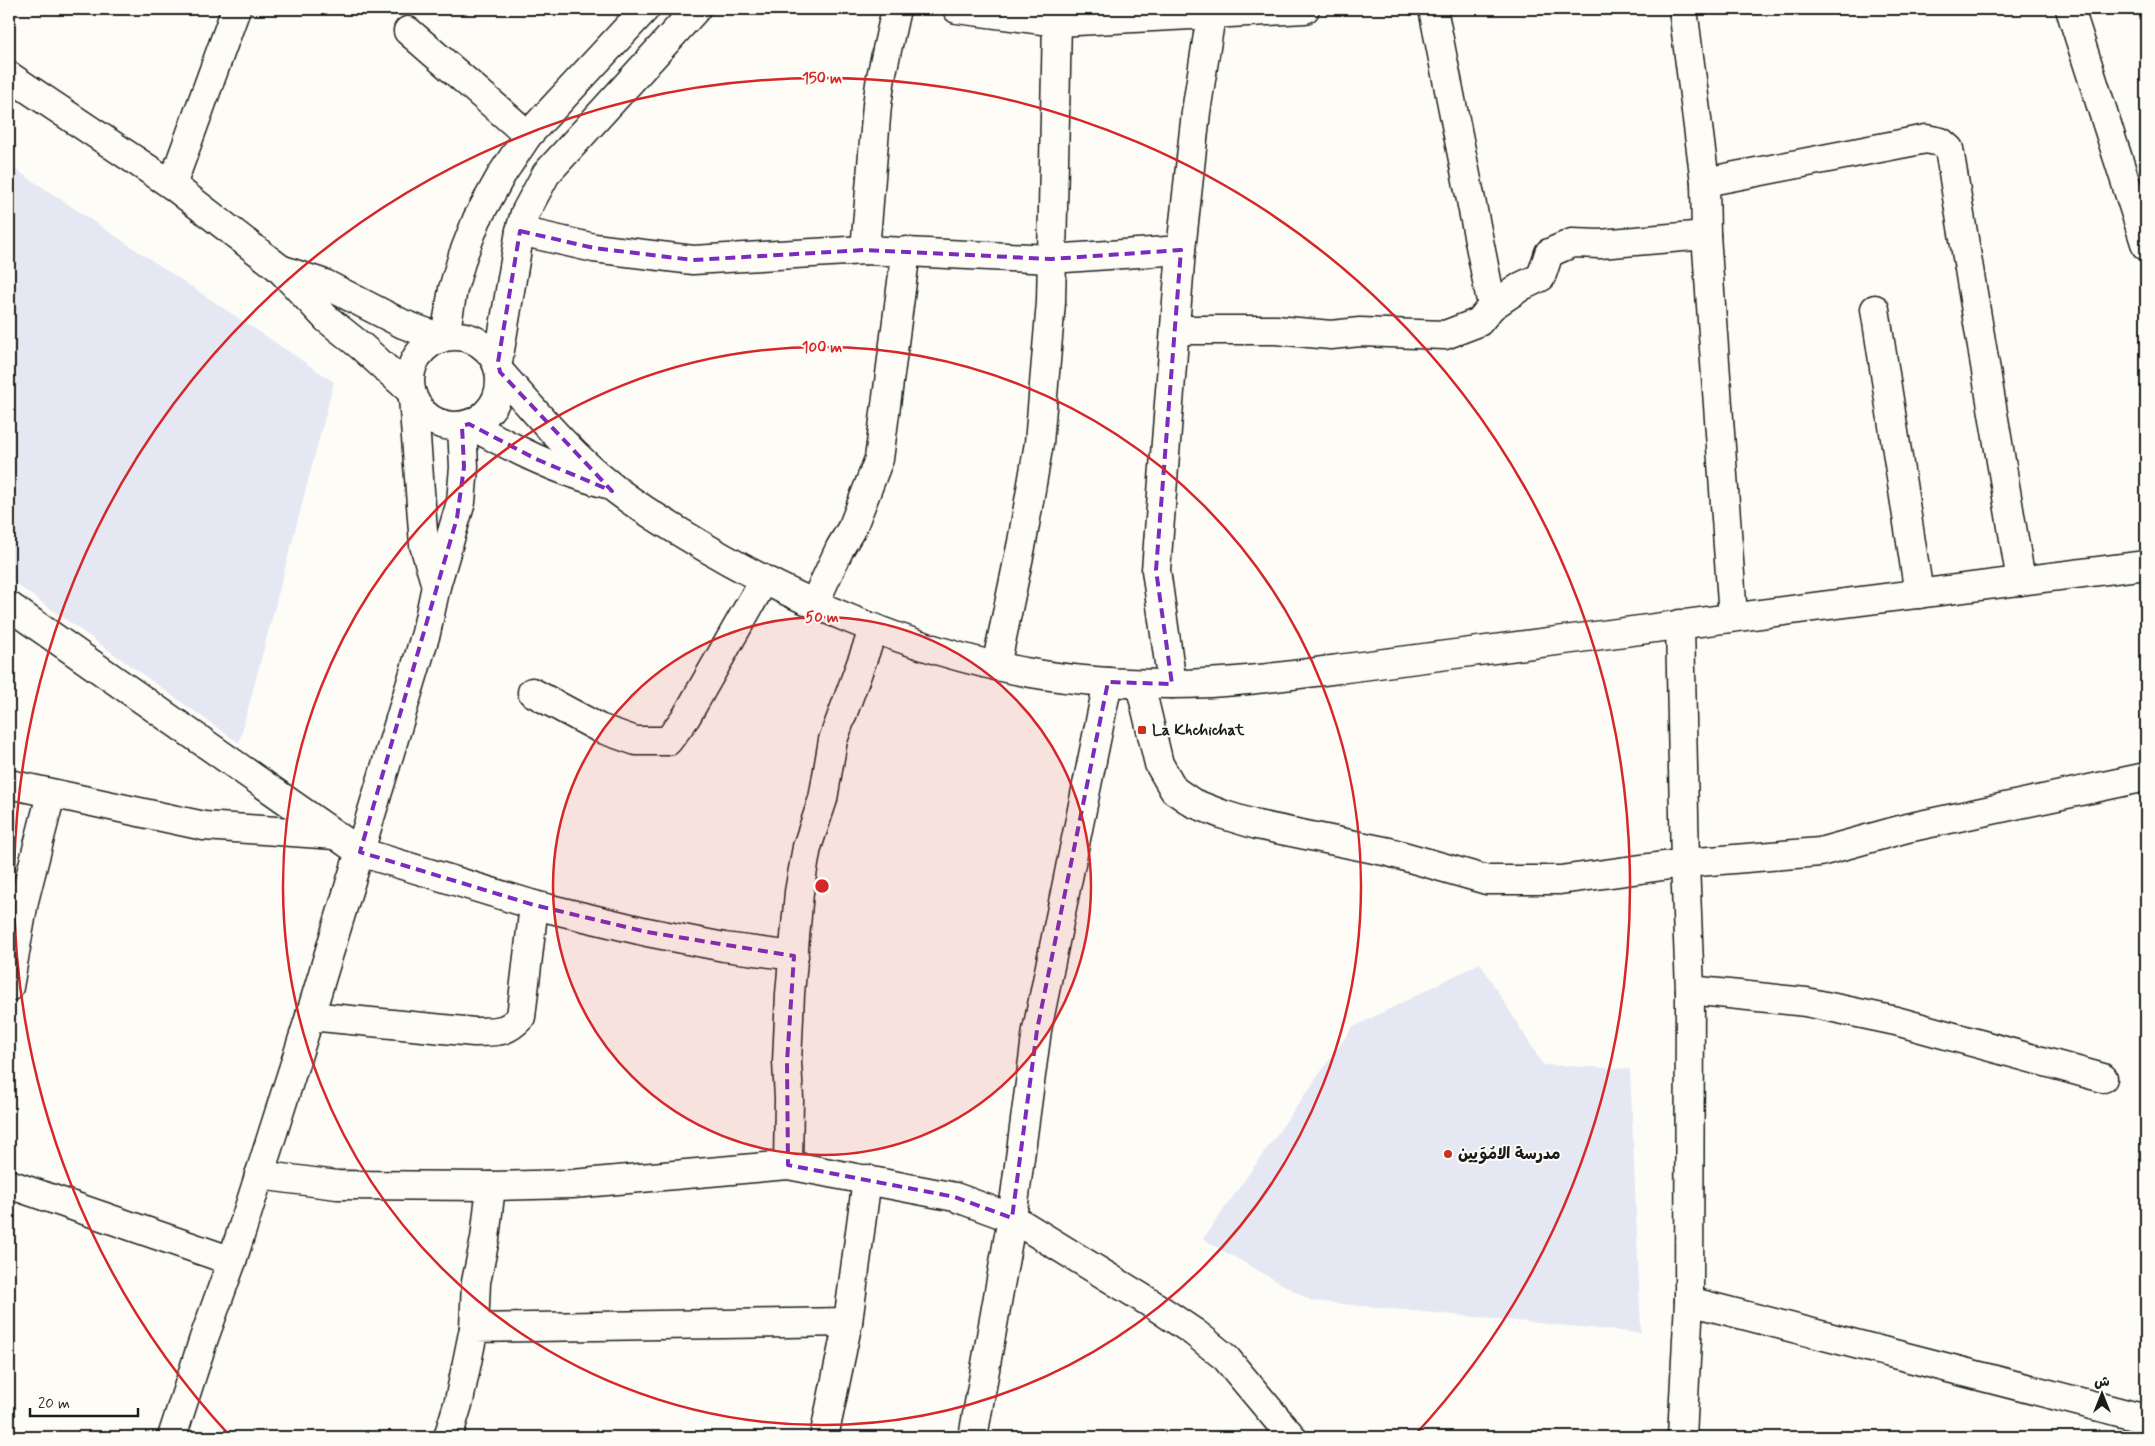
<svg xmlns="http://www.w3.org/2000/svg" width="2155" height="1446" font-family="Mynerve,'Playpen Sans Arabic',sans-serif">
<rect width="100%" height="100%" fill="#fdfcf7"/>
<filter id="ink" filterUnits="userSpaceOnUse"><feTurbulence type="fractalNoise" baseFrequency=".02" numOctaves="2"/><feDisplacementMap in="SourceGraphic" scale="10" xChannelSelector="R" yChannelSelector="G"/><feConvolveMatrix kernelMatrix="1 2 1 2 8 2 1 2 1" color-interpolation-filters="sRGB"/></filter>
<g filter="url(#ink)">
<!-- built -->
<g fill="#e5e7f2">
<polygon points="9,165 334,382 239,743 9,579"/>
<polygon points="1480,963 1543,1065 1630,1069 1641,1333 1312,1301 1203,1239 1352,1028"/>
</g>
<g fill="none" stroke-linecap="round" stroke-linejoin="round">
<!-- street casing -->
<g stroke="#1c1c1c" stroke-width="31">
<g id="street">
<polyline points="957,9 1057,22 1305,9"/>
<polyline points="1433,9 1492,306"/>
<polyline points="1683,9 1705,182 1706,235 1733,617"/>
<polyline points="2070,9 2146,246"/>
<polyline points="408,31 528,135"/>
<polyline points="1705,182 1926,139 1941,142 1949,149 2021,581"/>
<polyline points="172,185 236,9"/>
<polyline points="520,231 594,248 693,260 865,250 1051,259 1181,250"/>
<polyline points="865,250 877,105 881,77 896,9"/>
<polyline points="1875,309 1919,594"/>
<polyline points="1175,330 1276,330 1331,335 1360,332 1445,335 1479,322 1492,306 1522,286 1541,277 1549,253 1572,243 1600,244 1706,235"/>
<polyline points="445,336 453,289 463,255 477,219 502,174 528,135 645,9"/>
<polyline points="498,362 520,231 525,213 546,174 696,9"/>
<polyline points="413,397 424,545 436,586"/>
<polyline points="814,604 840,548 853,526 879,459 906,251"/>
<polyline points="9,606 360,852 534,905 647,932 724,947 794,956"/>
<polyline points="1680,624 1685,863 1690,990 1689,1301 1682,1437"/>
<polyline points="996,666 1022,542 1039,443 1051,302 1057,22"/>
<polyline points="1140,684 1159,764 1174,790 1193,803 1224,815 1257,825 1389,852 1487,880 1560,880 1685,863 1820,852 1907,828 2146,777"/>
<polyline points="1172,684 1156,570 1181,250 1196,112 1211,15"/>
<polyline points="532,692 599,728 636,741 668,741 686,717 764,580"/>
<polyline points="9,784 204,826 335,835"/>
<polyline points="9,987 24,901 51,794"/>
<polyline points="1690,990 1806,1002 1896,1021 2103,1078"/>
<path d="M310 1016 474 1032C496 1031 505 1034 521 1017L534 905"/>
<polyline points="788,1165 789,1099 787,1062 790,994 799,892 807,847 823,799 833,740 874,628"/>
<polyline points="259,1175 337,1185 491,1186 572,1184 788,1165 955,1197 1012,1218 1037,1030 1108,682"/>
<polyline points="9,1184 232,1261"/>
<polyline points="1689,1301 2146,1419"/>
<polyline points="474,1328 476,1282 485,1239 491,1186"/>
<polyline points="172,1437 204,1338 232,1261 310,1016 426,633 436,586 461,502 464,467 462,426"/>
<polyline points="448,1437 459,1401 474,1328 848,1322"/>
<polyline points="824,1437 848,1322 867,1179"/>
<polyline points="973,1437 1012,1218 1152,1304 1195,1333 1226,1358 1292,1437"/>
</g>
</g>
<!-- secondary casing -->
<g stroke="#1c1c1c" stroke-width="31">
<g id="secondary">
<polyline points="9,76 172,185 279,268 327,319 362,347 411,391"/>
<polyline points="280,269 325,284 403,324 441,338"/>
<circle cx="455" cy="381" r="45"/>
<path d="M500 372C535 411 569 453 610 485 632 503 658 519 683 534 785 597 912 652 1031 673 1077 681 1125 684 1171 684 1233 684 1293 675 1354 667 1427 658 1499 648 1572 639 1763 613 1955 589 2146 565"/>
<path d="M469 424C512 448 555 470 603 483"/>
</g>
</g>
<!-- street -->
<use href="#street" stroke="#fdfcf7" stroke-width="28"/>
<!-- secondary -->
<use href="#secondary" stroke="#fdfcf7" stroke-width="28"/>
</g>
</g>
<!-- marked area -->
<path fill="none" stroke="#7b2cbf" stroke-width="4" stroke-dasharray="10 6" stroke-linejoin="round" d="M520 231 594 248 693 260 865 250 1051 259 1181 250 1156 570 1172 684 1108 682 1037 1030 1012 1218 955 1197 788 1165 787 1062 794 956 647 932 534 905 360 852 457 518 464 467 462 426 469 424 536 459 612 491 500 372 498 362Z"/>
<!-- distance rings -->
<circle cx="822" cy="886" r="269" fill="#d62828" fill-opacity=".12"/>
<g fill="none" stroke="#d62828" stroke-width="2.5">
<circle cx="822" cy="886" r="269"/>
<circle cx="822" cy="886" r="539"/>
<path d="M231 1437A808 808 0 1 1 1413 1437"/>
</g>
<!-- markers -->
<g fill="#c8321e" stroke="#fdfcf7" stroke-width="2">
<rect x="1137" y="725" width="10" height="10" rx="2.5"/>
<circle cx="1448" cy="1154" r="5"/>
</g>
<g text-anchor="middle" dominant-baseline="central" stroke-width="4" stroke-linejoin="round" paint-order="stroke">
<!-- poi labels -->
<g font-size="16" font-weight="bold" fill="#1c1c1c" stroke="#fdfcf7" text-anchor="start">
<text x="1152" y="730">La Khchichat</text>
<text x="1458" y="1154">مدرسة الامُوَيين</text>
</g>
</g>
<circle cx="822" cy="886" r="8" fill="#d62828" stroke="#fdfcf7" stroke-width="2.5"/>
<g font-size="15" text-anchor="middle" font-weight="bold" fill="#d62828" stroke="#fdfcf7" stroke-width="4" stroke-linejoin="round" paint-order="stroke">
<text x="822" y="83">150 m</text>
<text x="822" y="352">100 m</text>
<text x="822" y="622">50 m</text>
</g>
<!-- margin -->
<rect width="2155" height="1446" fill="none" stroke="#fdfcf7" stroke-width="30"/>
<rect x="15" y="15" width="2125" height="1416" fill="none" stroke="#1c1c1c" stroke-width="2" filter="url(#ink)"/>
<!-- north arrow -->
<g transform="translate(2102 1394)" stroke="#fdfcf7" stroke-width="4" paint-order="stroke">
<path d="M0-4L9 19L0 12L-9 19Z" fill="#1c1c1c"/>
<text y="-8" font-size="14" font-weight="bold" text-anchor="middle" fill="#1c1c1c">ش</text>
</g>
<!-- scale -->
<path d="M30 1408v8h108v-8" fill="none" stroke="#1c1c1c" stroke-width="2.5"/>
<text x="38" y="1408" font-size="15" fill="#1c1c1c" stroke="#fdfcf7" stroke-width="4" paint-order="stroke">20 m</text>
</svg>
